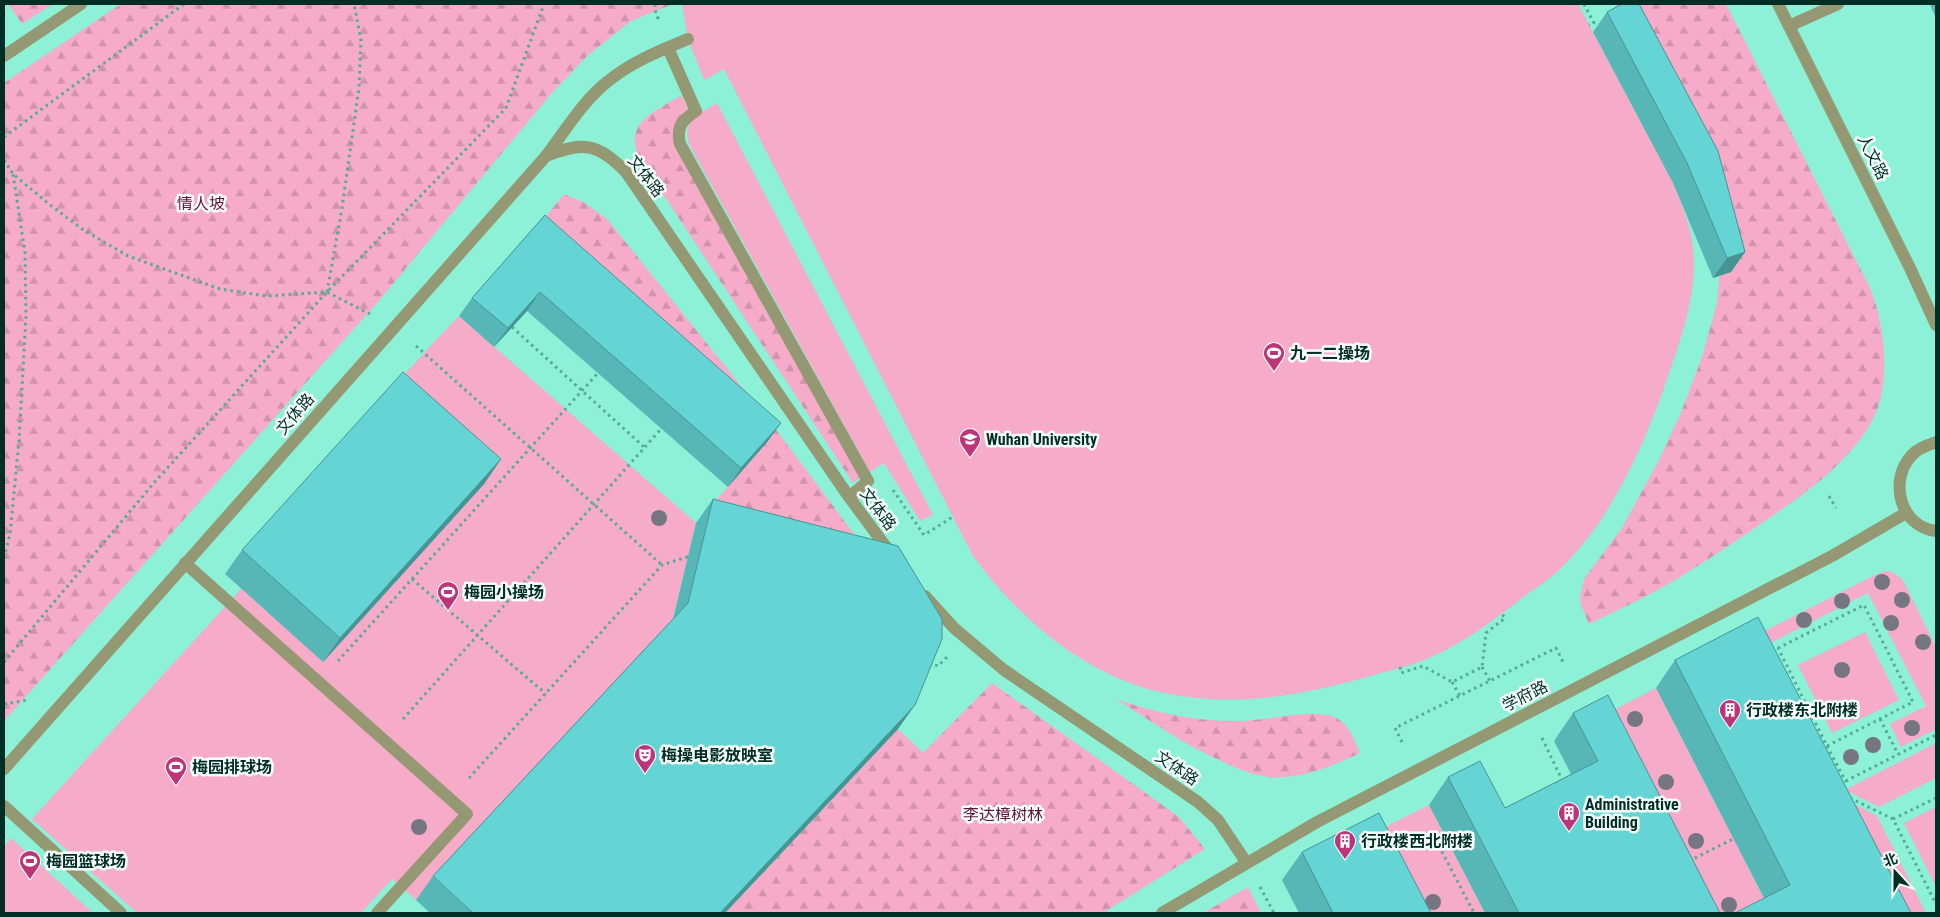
<svg xmlns="http://www.w3.org/2000/svg" width="1940" height="917" font-family="'Roboto Condensed','Noto Sans SC',sans-serif">
<defs>
<pattern id="forest-firs" width="22" height="20" patternUnits="userSpaceOnUse" patternTransform="scale(1.25)"><rect width="22" height="20" fill="#f6abc8"/><path d="M5 1l3.5 6h-7zM16 11l3.5 6h-7z" fill="#d193ac"/></pattern>
</defs>
<rect width="100%" height="100%" fill="#8cf1d6"/>
<!-- green -->
<g fill="#f6abc8">
<path d="M682 4H1578L1673 183C1680 200 1687 217 1691 235 1701 284 1683 333 1667 379 1646 441 1614 513 1568 561 1555 576 1537 587 1521 599 1491 622 1460 646 1424 660 1409 666 1392 670 1377 674 1307 695 1232 709 1160 692 1085 675 1018 618 973 556L724 69 704 80 688 39Z"/>
<path d="M717 103 933 515 920 521 884 463 870 472 689 144C682 119 699 115 717 103Z"/>
<polygon points="459,316 696,523 671,627 416,900 392,879 361,913 137,913 32,819 241,589 385,396 436,340"/>
<polygon points="1886,571 1892,572 1903,580 1936,647 1936,729 1901,747 1890,724 1926,706 1868,593 1770,643 1751,638 1877,574"/>
<polygon points="1865,632 1899,700 1832,733 1798,665"/>
<polygon points="1656,688 1720,813 1786,839 1744,860 1771,912 1769,913 1686,913 1589,723"/>
<polygon points="1936,743 1936,778 1879,807 1845,790"/>
<polygon points="1839,796 1877,816 1926,913 1892,913"/>
<polygon points="1429,805 1485,913 1397,913 1359,840"/>
<polygon points="1936,807 1936,887 1904,823"/>
<polygon points="11,838 93,913 4,913 4,847"/>
</g>
<!-- forest -->
<g fill="url(#forest-firs)">
<polygon points="8,4 53,4 22,24"/>
<polygon points="121,4 673,4 631,21 587,56 551,94 377,303 4,721 4,83"/>
<path d="M1615 4H1726L1870 288C1885 326 1892 384 1872 421 1847 465 1803 495 1762 523 1735 542 1708 560 1680 577 1651 595 1620 609 1589 624L1581 605 1580 598 1584 579 1622 528 1658 462 1680 415 1702 357 1717 303 1721 259 1704 171Z"/>
<path d="M680 96 683 98 688 109C678 123 670 128 675 147L860 477 853 483 638 156C625 121 655 112 680 96Z"/>
<polygon points="564,194 585,203 607,219 777,431 881,570 696,523 768,441 532,234"/>
<polygon points="992,683 1179,817 1205,849 1103,913 725,913 898,729 923,753"/>
<path d="M1116 699C1156 713 1192 721 1235 721 1263 722 1309 708 1334 717 1349 723 1354 740 1360 753 1333 766 1300 780 1268 777 1252 775 1236 768 1221 761 1183 744 1151 721 1116 699Z"/>
<polygon points="1248,887 1261,913 1203,913"/>
</g>
<g fill="none" stroke-linecap="round" stroke-linejoin="round">
<!-- path -->
<g stroke="#58a994" stroke-width="3" stroke-dasharray="2.5 4" stroke-linecap="butt">
<polyline points="655,4 655,10 659,21"/>
<polyline points="1584,4 1594,23 1589,25"/>
<polyline points="4,137 184,4"/>
<polyline points="4,160 13,174 49,204 82,229 128,256 220,289 266,296 327,292 370,314"/>
<polyline points="327,292 342,208 359,88 361,40 354,4"/>
<polyline points="512,327 644,447"/>
<polyline points="416,346 662,565"/>
<polyline points="893,490 924,535 954,516"/>
<polyline points="1829,496 1836,508"/>
<polyline points="4,558 10,534 19,441 26,316 25,253 13,174"/>
<polyline points="412,579 546,694"/>
<polyline points="1772,651 1864,605 1913,702 1827,746 1778,648"/>
<polyline points="338,661 598,373"/>
<polyline points="4,662 153,484 327,292 506,108 544,4"/>
<polyline points="929,663 938,666 947,657"/>
<polyline points="1400,667 1401,673 1423,666 1452,682 1482,667 1486,633 1505,618 1502,614"/>
<polyline points="1482,667 1490,681"/>
<polyline points="1452,682 1460,696"/>
<polyline points="4,704 28,700"/>
<polyline points="403,719 661,429"/>
<polyline points="1880,719 1898,754"/>
<polyline points="1542,738 1563,782"/>
<polyline points="1402,742 1395,728 1556,648 1563,662"/>
<polyline points="1827,746 1846,782"/>
<polyline points="469,778 662,565 687,557 692,558"/>
<polyline points="1840,784 1936,735"/>
<polyline points="1850,798 1893,819 1936,904"/>
<polyline points="1893,819 1936,798"/>
<polyline points="1451,840 1439,846 1474,913"/>
<polyline points="1689,861 1737,837"/>
<polyline points="1260,887 1274,913"/>
</g>
<!-- lane -->
<g stroke="#949973" stroke-width="12">
<polyline points="1789,26 1838,4"/>
<path d="M668 48 696 111C682 120 676 127 680 144L868 481 849 497"/>
<path d="M546 156C565 131 583 101 607 82 631 62 659 51 688 39"/>
<polyline points="185,563 467,814 377,913"/>
<polyline points="4,806 121,913"/>
</g>
<!-- street -->
<g stroke="#949973" stroke-width="12">
<polyline points="1778,4 1910,268 1936,325"/>
<polyline points="4,56 81,4"/>
<path d="M1936 442C1928 445 1918 448 1912 455 1888 480 1900 527 1936 531"/>
<polyline points="925,596 954,628 1004,670 1198,802 1218,820 1246,862"/>
<path d="M4 769 546 156C583 141 598 143 626 172L849 497 892 555"/>
<polyline points="1162,913 1317,822 1832,556 1906,513"/>
</g>
</g>
<!-- trees -->
<g fill="#757681">
<circle cx="659" cy="518" r="8"/>
<circle cx="1882" cy="582" r="8"/>
<circle cx="1902" cy="600" r="8"/>
<circle cx="1842" cy="601" r="8"/>
<circle cx="1804" cy="620" r="8"/>
<circle cx="1891" cy="623" r="8"/>
<circle cx="1923" cy="642" r="8"/>
<circle cx="1842" cy="670" r="8"/>
<circle cx="1635" cy="719" r="8"/>
<circle cx="1912" cy="728" r="8"/>
<circle cx="1873" cy="745" r="8"/>
<circle cx="1851" cy="757" r="8"/>
<circle cx="1666" cy="782" r="8"/>
<circle cx="419" cy="827" r="8"/>
<circle cx="1401" cy="840" r="8"/>
<circle cx="1696" cy="841" r="8"/>
<circle cx="1433" cy="902" r="8"/>
<circle cx="1729" cy="905" r="8"/>
</g>
<!-- wall -->
<g fill="#56b7b6">
<polygon points="1930,4 1936,4 1936,19"/>
<polygon points="1607,12 1745,252 1731,272 1713,278 1673,183 1593,32"/>
<polygon points="545,215 768,441 728,487 527,311 494,347 459,316 472,298"/>
<polygon points="501,459 484,484 323,662 225,574 242,550"/>
<polygon points="713,499 898,729 725,913 430,913 416,900 433,876 673,619 696,523"/>
<polygon points="1675,660 1911,913 1764,898 1656,688"/>
<polygon points="1573,713 1720,913 1485,913 1429,805 1448,777 1505,808 1571,774 1554,741"/>
<polygon points="1302,852 1431,913 1299,913 1282,880"/>
</g>
<!-- shaded-wall -->
<g fill="#469594">
<polygon points="1745,252 1731,272 1713,278 1727,258"/>
<polygon points="540,292 527,311 494,347 508,328"/>
<polygon points="781,423 768,441 728,487 741,468"/>
<polygon points="501,459 484,484 323,662 340,638"/>
<polygon points="915,705 898,729 725,913 720,913"/>
</g>
<!-- building -->
<g fill="#64d5d4" stroke="#469594">
<polygon points="1622,4 1639,4 1718,151 1745,252 1727,258 1687,163 1607,12"/>
<polygon points="545,215 781,423 741,468 540,292 508,328 472,298"/>
<polygon points="403,372 501,459 340,638 242,550"/>
<polygon points="713,499 898,546 942,619 942,639 915,705 720,913 473,913 433,876 688,603"/>
<polygon points="1758,617 1911,913 1735,913 1790,885 1675,660"/>
<polygon points="1608,695 1720,913 1519,913 1448,777 1480,761 1505,808 1598,761 1573,713"/>
<polygon points="1379,813 1431,913 1333,913 1302,852"/>
</g>
<!-- icons -->
<defs>
<g id="stadium-pin" transform="scale(1.125)"><path d="M0 17L-7.5 6A9.5 9.5 0 1 1 7.5 6Z" fill="#bb3578" stroke="#f5fefb"/><path d="M0-5a6.5 5 0 1 0 0 10a6.5 5 0 1 0 0-10ZM-3.5-1.8h7v3.6h-7Z" fill="#fff"/></g>
<g id="university-pin" transform="scale(1.125)"><path d="M0 17L-7.5 6A9.5 9.5 0 1 1 7.5 6Z" fill="#bb3578" stroke="#f5fefb"/><path d="M0-5L7-2L0 1L-7-2ZM-4 1L0 2.5L4 1V4Q0 6-4 4Z" fill="#fff"/></g>
<g id="building-pin" transform="scale(1.125)"><path d="M0 17L-7.5 6A9.5 9.5 0 1 1 7.5 6Z" fill="#bb3578" stroke="#f5fefb"/><path d="M-4-6H4V6H1V3H-1V6H-4ZM-2.5-4.3h1.7v1.8h-1.7ZM.8-4.3h1.7v1.8H.8ZM-2.5-1h1.7V.8h-1.7ZM.8-1h1.7V.8H.8Z" fill="#fff"/></g>
<g id="theatre-pin" transform="scale(1.125)"><path d="M0 17L-7.5 6A9.5 9.5 0 1 1 7.5 6Z" fill="#bb3578" stroke="#f5fefb"/><path d="M-5-5.5Q0-4 5-5.5V0Q5 5 0 6Q-5 5-5 0ZM-3.3-2.5H-1v1.5H-3.3ZM1-2.5H3.3v1.5H1ZM-2.8 1Q0 5.5 2.8 1Z" fill="#fff"/></g>
</defs>
<g fill-rule="evenodd">
<use href="#stadium-pin" x="1274" y="353"/>
<use href="#university-pin" x="970" y="439"/>
<use href="#stadium-pin" x="448" y="592"/>
<use href="#building-pin" x="1730" y="710"/>
<use href="#theatre-pin" x="645" y="755"/>
<use href="#stadium-pin" x="176" y="767"/>
<use href="#building-pin" x="1569" y="813"/>
<use href="#building-pin" x="1345" y="841"/>
<use href="#stadium-pin" x="30" y="861"/>
</g>
<g text-anchor="middle" dominant-baseline="central" stroke-width="5" stroke-linejoin="round" paint-order="stroke">
<!-- street labels -->
<g font-size="16" fill="#002e24" stroke="#f5fefb">
<text transform="translate(1873 157) rotate(63)">人文路</text>
<text transform="translate(646 176) rotate(52)">文体路</text>
<text transform="translate(295 414) rotate(-49)">文体路</text>
<text transform="translate(878 509) rotate(53)">文体路</text>
<text transform="translate(1525 696) rotate(-27)">学府路</text>
<text transform="translate(1177 768) rotate(34)">文体路</text>
</g>
<!-- park labels -->
<g font-size="16" fill="#63123c" stroke="#f5fefb">
<text x="201" y="203">情人坡</text>
<text x="1003" y="814">李达樟树林</text>
</g>
<!-- poi labels -->
<g font-size="16" font-weight="bold" fill="#002e24" stroke="#f5fefb" text-anchor="start">
<text x="1290" y="353">九一二操场</text>
<text x="986" y="439">Wuhan University</text>
<text x="464" y="592">梅园小操场</text>
<text x="1746" y="710">行政楼东北附楼</text>
<text x="661" y="755">梅操电影放映室</text>
<text x="192" y="767">梅园排球场</text>
<text x="1585" y="804">Administrative<tspan x="1585" dy="18">Building</tspan></text>
<text x="1361" y="841">行政楼西北附楼</text>
<text x="46" y="861">梅园篮球场</text>
</g>
</g>
<!-- border -->
<rect width="1940" height="917" fill="none" stroke="#002e24" stroke-width="10"/>
<!-- north arrow -->
<g transform="translate(1895 872) rotate(339)" stroke="#f5fefb" stroke-width="4" paint-order="stroke">
<path d="M0-4L9 19L0 12L-9 19Z" fill="#002e24"/>
<text y="-8" font-size="14" font-weight="bold" text-anchor="middle" fill="#002e24">北</text>
</g>
</svg>
